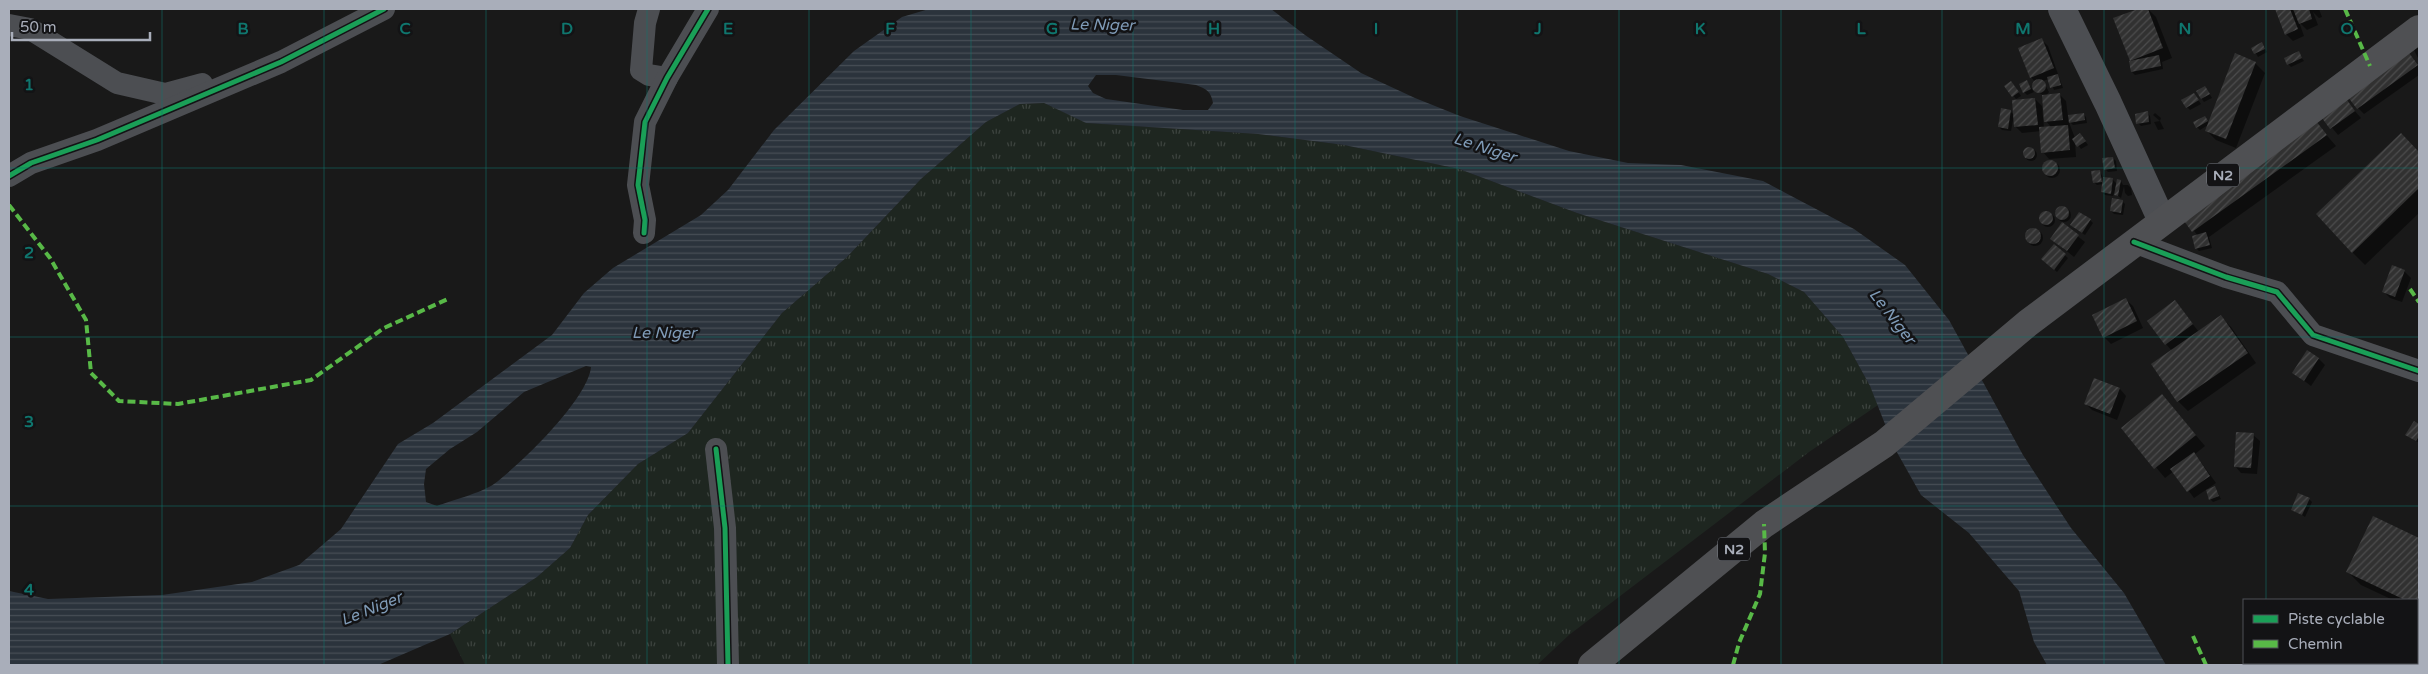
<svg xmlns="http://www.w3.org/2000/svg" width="2428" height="674" font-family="'Varela Round',sans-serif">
<defs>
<pattern id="grass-tufts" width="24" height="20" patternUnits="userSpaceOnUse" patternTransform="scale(1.25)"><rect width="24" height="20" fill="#1e2620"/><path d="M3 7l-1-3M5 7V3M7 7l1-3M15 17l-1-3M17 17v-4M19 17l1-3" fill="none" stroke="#3c433e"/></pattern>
<pattern id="water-rules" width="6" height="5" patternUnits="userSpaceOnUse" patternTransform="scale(1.25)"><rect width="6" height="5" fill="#2b333c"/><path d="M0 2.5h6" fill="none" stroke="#474e56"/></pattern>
<pattern id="building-hatch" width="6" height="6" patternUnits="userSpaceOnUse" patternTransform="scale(1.25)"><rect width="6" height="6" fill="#313131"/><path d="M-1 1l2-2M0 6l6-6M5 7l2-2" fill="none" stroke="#4c4c4d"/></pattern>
</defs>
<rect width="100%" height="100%" fill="#191919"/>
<polygon fill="url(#grass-tufts)" points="1044,103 1087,123 1258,134 1344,145 1459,169 1577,213 1768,274 1804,292 1843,337 1870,386 1878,405 1809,452 1569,635 1537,665 465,665 450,634 537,577 570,548 588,515 638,464 688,433 782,313 847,257 921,179 986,122 1020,104"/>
<path fill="url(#water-rules)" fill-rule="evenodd" d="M929 9H1271L1305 35 1361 73 1415 98 1460 116 1569 151 1628 163 1681 165 1763 181 1854 229 1905 265 1949 320 2023 455 2071 528 2124 593 2166 665H2047L2034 642 2019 591 1969 533 1921 495 1894 447 1870 386 1843 337 1804 292 1768 274 1577 213 1459 169 1344 145 1258 134 1086 123 1044 103 1020 104 986 122 921 179 847 257 782 313 688 433 638 464 588 515 570 548 537 577 450 634 378 665H9V591L48 599 162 595 252 582 299 565 341 529 398 444 433 423 552 335 584 293 613 268 701 215 728 190 774 130 854 51 902 17ZM1096 75H1116L1196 85C1206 89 1211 91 1213 103L1208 110H1183L1106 99 1093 93 1088 86ZM586 366 591 367C588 399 521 464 494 484 481 493 453 500 437 506L426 502 424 484 426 469 450 449 477 432 524 392Z"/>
<g fill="#0007">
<polygon points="2141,9 2148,9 2156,17 2172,58 2162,62 2163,69 2135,75 2132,72 2131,60 2115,19"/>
<polygon points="2276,9 2292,9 2296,12 2295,9 2319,9 2322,17 2319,18 2313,12 2318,25 2307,30 2299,22 2304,36 2293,41 2286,34"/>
<polygon points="2041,39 2048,46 2063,88 2054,90 2049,79 2043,81 2049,92 2046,96 2059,94 2066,101 2068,117 2083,114 2086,117 2087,123 2073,125 2068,120 2075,138 2083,138 2088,145 2081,149 2075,141 2076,157 2049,159 2043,152 2041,131 2022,133 2015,126 2035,99 2042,106 2044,128 2051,127 2046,121 2043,95 2036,91 2034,84 2035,82 2031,77"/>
<polygon points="2419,42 2419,60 2412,46"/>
<polygon points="2262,44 2267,52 2258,57 2253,48"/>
<polygon points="2298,53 2304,61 2291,67 2288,64"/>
<polygon points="2409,54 2419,66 2419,75 2364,114 2358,108"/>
<polygon points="2255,63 2265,73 2236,148 2216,140 2206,130 2208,125 2200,130 2197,127 2207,120 2209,123"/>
<polygon points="2027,82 2034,92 2027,95 2024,92"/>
<polygon points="2014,85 2021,96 2016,99 2006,86"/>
<polygon points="2207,90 2212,98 2204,102 2197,92"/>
<polygon points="2194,94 2201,104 2190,110 2187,107"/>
<polygon points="2347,102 2361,118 2338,135 2324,118"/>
<polygon points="2011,112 2014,115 2011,131 2002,130 1999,127"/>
<polygon points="2147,113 2150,116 2151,124 2141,126 2138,123"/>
<polygon points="2155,113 2161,118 2160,121 2153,115"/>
<polygon points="2160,121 2164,129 2158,130 2154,122"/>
<polygon points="2316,123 2336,146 2209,237 2212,248 2199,251 2196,248 2198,236 2184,218"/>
<polygon points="2401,135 2419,153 2419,213 2365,265 2352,252"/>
<circle cx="2031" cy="155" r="6"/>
<polygon points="2113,158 2116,161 2117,171 2108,172 2105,169"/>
<circle cx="2052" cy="170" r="8"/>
<polygon points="2100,171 2103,178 2113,180 2117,184 2121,181 2123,185 2128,185 2131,188 2132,195 2128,196 2125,193 2124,186 2121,198 2114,193 2113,196 2105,195 2102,192 2103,184 2097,185 2094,182"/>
<polygon points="2122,201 2125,204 2123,215 2114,214 2111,211"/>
<circle cx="2064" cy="215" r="7"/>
<circle cx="2048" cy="220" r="7"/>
<polygon points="2090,220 2093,223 2085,235 2074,228"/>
<polygon points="2062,224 2085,242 2074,257 2052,239"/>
<circle cx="2035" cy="238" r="8"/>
<polygon points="2054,246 2068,258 2057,272 2046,262"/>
<polygon points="2404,271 2411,278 2402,302 2390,298 2383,291"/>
<polygon points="2126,300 2133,306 2143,328 2111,344 2104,337"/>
<polygon points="2175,302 2199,332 2221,317 2231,327 2256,363 2188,411 2178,401 2152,365 2172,351 2166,344"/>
<polygon points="2319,359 2325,365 2311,386 2294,373"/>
<polygon points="2095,380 2120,389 2126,396 2117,420 2092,410 2086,404"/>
<polygon points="2162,396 2205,446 2195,454 2216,483 2194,498 2174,471 2165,478 2123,428"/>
<polygon points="2414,422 2419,425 2419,443 2407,435"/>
<polygon points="2253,435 2260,441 2257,474 2241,473 2235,466"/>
<polygon points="2215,488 2221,499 2213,502 2210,499"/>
<polygon points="2309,499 2312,502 2305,517 2293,509"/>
<polygon points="2373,518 2419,540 2419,613 2417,612 2417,600 2393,600 2361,585 2348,572"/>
</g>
<g fill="url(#building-hatch)">
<polygon points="2138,9 2148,9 2163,48 2130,61 2113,18"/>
<polygon points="2275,9 2290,9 2298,29 2285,35"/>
<polygon points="2293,9 2309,9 2312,19 2299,24"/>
<polygon points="2042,38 2054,68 2030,78 2018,48"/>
<polygon points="2262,42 2265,49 2254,54 2251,48"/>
<polygon points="2299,51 2302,58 2287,65 2284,58"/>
<polygon points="2235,53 2256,62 2226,139 2205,131"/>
<polygon points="2409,53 2418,65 2357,109 2348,97"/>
<polygon points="2159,55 2161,66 2131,72 2129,61"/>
<polygon points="2058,74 2061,85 2050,88 2047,77"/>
<circle cx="2039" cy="86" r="7"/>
<polygon points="2027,80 2031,89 2023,93 2019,84"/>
<polygon points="2011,81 2019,92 2012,97 2004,86"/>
<polygon points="2205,86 2210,94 2201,99 2196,91"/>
<polygon points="2060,93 2063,120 2044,122 2042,95"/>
<polygon points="2194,93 2199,100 2186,108 2181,100"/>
<polygon points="2035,98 2038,125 2014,127 2012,100"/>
<polygon points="2347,100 2355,111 2330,129 2322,118"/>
<polygon points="2001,108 2011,110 2008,129 1998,127"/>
<polygon points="2148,111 2149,122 2136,124 2135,114"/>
<polygon points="2084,113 2085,120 2069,123 2068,115"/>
<polygon points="2205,116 2208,121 2196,128 2193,122"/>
<polygon points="2316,121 2327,135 2192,232 2182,218"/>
<polygon points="2068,125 2070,150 2041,153 2039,127"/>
<polygon points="2080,133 2086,141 2077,147 2072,139"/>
<polygon points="2401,133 2419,152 2419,188 2352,253 2316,214"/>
<circle cx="2029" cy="153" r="6"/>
<polygon points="2113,157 2115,168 2104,170 2102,158"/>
<circle cx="2050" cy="168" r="8"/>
<polygon points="2100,170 2102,182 2093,183 2091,171"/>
<polygon points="2103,177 2113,178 2111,194 2101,192"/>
<polygon points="2117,179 2121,180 2118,196 2114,195"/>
<polygon points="2112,198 2123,200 2121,213 2110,211"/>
<circle cx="2062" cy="213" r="7"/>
<circle cx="2046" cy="218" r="7"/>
<polygon points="2079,212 2091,219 2082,233 2070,225"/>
<polygon points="2062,222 2079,235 2067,251 2050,239"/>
<circle cx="2033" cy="236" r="8"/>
<polygon points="2206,232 2210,245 2195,249 2192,236"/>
<polygon points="2054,244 2066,254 2054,270 2041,259"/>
<polygon points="2392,265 2405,270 2395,297 2382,292"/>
<polygon points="2126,298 2137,321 2103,338 2092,315"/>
<polygon points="2175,300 2193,324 2165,345 2147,321"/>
<polygon points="2221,315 2248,353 2177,402 2151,364"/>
<polygon points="2307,350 2319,358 2304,381 2292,373"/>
<polygon points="2094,378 2120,388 2110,414 2084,404"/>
<polygon points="2162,394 2196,435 2154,469 2121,428"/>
<polygon points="2414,421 2419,424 2419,436 2416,441 2405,435"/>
<polygon points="2236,432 2254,433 2251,468 2234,467"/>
<polygon points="2194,452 2210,476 2187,492 2170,469"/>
<polygon points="2215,486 2219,496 2209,500 2206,490"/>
<polygon points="2298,493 2310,498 2302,515 2291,510"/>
<polygon points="2373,516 2419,538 2419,607 2417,606 2417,600 2405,600 2346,572"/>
</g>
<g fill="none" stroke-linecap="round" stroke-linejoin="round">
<g stroke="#4c4e52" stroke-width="22">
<polyline points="649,9 645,23 641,70 649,75 667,78"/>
<polyline points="9,25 30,29 117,83 165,94 202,84"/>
<polyline points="9,176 31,163 97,140 281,62 384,9"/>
<polyline points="644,233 645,220 638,185 645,122 667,78 708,9"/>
<polyline points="2134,242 2226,277 2277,292 2313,335 2419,371"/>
<polyline points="716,449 725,528 728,665"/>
</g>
<polyline stroke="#4c4e52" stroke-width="28" points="2062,9 2108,103 2162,221"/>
<polyline stroke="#4f5053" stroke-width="28" points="1592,665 1764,524 1884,444 2028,323 2419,29"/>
<g stroke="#58b947" stroke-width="4" stroke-dasharray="8 4" stroke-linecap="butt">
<polyline points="2345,9 2370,66"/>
<polyline points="9,205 50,258 86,320 91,373 119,401 178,404 311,380 384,328 450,298"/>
<polyline points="2410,289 2419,302"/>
<polyline points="2193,636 2206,665"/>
<polyline points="1733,665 1739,643 1760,594 1765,553 1764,524"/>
</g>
<g stroke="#131315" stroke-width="8">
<g id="cycleway">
<polyline points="9,176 31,163 97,140 281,62 384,9"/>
<polyline points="644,233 645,220 638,185 645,122 667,78 708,9"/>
<polyline points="2134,242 2226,277 2277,292 2313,335 2419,371"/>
<polyline points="716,449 725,528 728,665"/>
</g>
</g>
<use href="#cycleway" stroke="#1a9f57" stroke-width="5"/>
</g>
<path fill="none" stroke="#0f766e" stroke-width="1" stroke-opacity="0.55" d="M162 9V665M324 9V665M486 9V665M647 9V665M809 9V665M971 9V665M1133 9V665M1295 9V665M1457 9V665M1619 9V665M1781 9V665M1942 9V665M2104 9V665M2266 9V600M9 168H2419M9 337H2419M9 506H2419M2266 663V665"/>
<g text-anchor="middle" stroke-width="5" stroke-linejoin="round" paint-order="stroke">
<g fill="#131315" stroke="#7c8088" stroke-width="1">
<rect x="2207" y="163.5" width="32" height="23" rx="4"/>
<rect x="1718" y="537.5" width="32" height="23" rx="4"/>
</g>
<g font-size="14" font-weight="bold" fill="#a9aeba">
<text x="2223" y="180">N2</text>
<text x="1734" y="554">N2</text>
</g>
<g font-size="16" font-style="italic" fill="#7f9bb7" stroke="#131315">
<text transform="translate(1102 24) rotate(1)" y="6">Le Niger</text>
<text transform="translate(1485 147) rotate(18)" y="6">Le Niger</text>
<text transform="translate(1893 316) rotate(52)" y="6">Le Niger</text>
<text x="664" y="338">Le Niger</text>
<text transform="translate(371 608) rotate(-22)" y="6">Le Niger</text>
</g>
</g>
<g font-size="16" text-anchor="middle" font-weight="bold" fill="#0f766e" stroke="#131315" stroke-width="5" stroke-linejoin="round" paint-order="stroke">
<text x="243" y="34">B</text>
<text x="405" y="34">C</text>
<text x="567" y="34">D</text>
<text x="728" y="34">E</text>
<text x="890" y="34">F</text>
<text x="1052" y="34">G</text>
<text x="1214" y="34">H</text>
<text x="1376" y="34">I</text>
<text x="1538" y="34">J</text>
<text x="1700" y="34">K</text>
<text x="1861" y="34">L</text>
<text x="2023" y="34">M</text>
<text x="2185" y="34">N</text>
<text x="2347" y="34">O</text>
<text x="29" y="90">1</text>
<text x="29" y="258">2</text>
<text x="29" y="427">3</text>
<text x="29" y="595">4</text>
</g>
<rect width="2428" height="674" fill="none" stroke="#a9aeba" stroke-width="20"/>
<rect x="2243" y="599" width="175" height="65" fill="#131315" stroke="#4f5157"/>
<rect x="2253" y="615" width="25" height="8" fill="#1a9f57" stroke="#4f5157"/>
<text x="2288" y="624" font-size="15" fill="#a9aeba">Piste cyclable</text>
<rect x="2253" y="640" width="25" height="8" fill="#58b947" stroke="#4f5157"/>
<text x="2288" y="649" font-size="15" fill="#a9aeba">Chemin</text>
<path d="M12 32v8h138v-8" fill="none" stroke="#a9aeba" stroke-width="2.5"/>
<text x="20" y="32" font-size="15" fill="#a9aeba" stroke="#131315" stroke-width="4" paint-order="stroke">50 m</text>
</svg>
